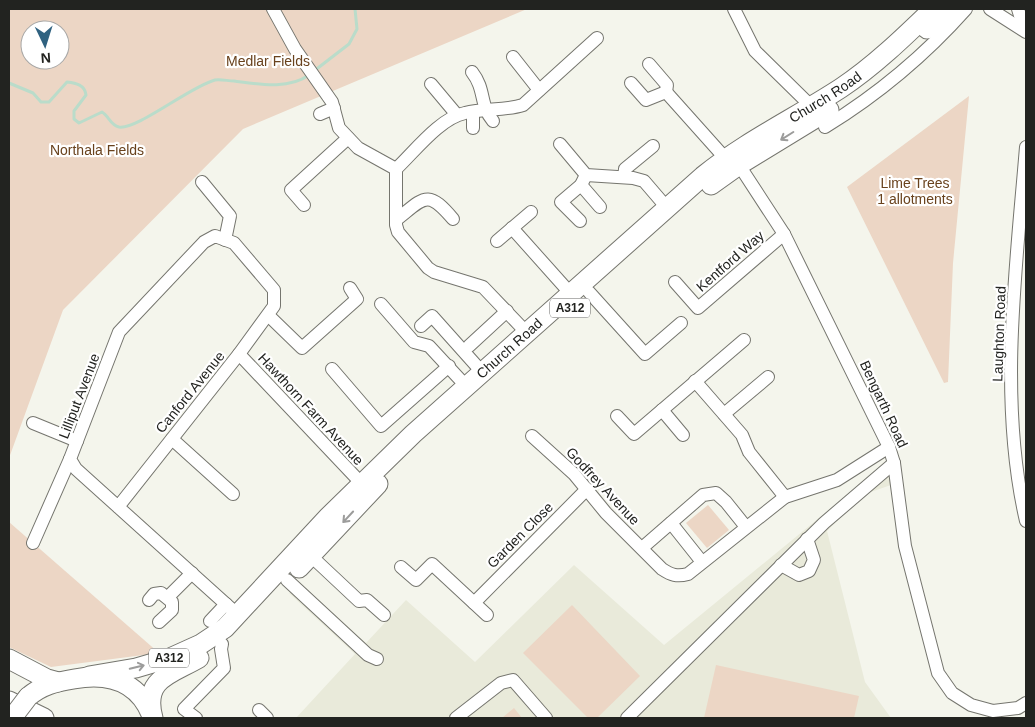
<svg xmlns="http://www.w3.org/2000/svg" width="1035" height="727" font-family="Helvetica,sans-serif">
<rect width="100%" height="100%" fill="#f4f5ec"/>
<polygon fill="#e9eada" points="886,463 891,485 865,494 827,531 865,682 891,718 296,718 355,654 289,593 298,589 299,582 366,643 406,600 475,662 574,565 664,645"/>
<g fill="#ecd6c5" fill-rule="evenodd">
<path d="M9 9H527L243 129 63 310 9 458ZM30 30H60V60H30Z"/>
<polygon points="969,96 953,263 948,382 944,383 847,187"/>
<polygon points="708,505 729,530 707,548 686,523"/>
<polygon points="9,522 159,653 51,667 9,647"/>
<polygon points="572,605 640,676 597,718 588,718 523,653"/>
<polygon points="716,665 859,696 854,718 704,718"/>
<polygon points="514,708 522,718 502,718"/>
</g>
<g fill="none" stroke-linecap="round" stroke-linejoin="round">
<g stroke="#badcca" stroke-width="3">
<polyline points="314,71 349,44 357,29 355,9"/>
<path d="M9 83 33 93 41 102H49L67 82C76 83 85 85 86 95L74 111V119L79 123 102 112C109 116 110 125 119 127 137 130 191 86 215 80 221 79 228 81 234 81 258 84 288 90 309 75"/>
</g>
<g stroke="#75756e" stroke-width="14">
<g id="minor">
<polyline points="273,9 295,49 332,102 339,128 358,148 396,169"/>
<polyline points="734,9 755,51 811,106"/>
<polyline points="990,9 1026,32"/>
<polyline points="1018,9 1022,22 1021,28"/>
<polyline points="513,57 539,90"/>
<polyline points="649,64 667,85 666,92"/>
<path d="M472 72C486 90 479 104 493 121"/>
<polyline points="631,83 646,100 666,92"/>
<polyline points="431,84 457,115"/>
<polyline points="666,92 725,158"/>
<polyline points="320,114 334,108"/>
<path d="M825 127C877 95 926 54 966 9"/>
<polyline points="473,128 473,112"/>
<polyline points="560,144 586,175 633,178 644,181 668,209"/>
<path d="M1026 147C1016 270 998 399 1026 521"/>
<polyline points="739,165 784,234 889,447 894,463 905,546 938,673 952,693 971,705 993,711 1018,708 1026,703"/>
<polyline points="624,177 625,169 653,146"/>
<polyline points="202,182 230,216 225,240"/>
<polyline points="581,185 600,207"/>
<polyline points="304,205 291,190 348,138"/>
<path d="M396 220C424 198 427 188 453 219"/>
<polyline points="580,221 561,202 581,185 586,175"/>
<polyline points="512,228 571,294"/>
<polyline points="497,241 531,212"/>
<polyline points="675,282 698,308 784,234"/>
<polyline points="589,292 645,354 681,323"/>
<polyline points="381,304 414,342 429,346 466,386"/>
<polyline points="269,316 302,348 357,299 350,288"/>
<polyline points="421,326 432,316 482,372"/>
<path d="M527 333 483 287 434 272 428 268 398 232 396 225V169C415 151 440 118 465 113 484 108 504 111 523 105L597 38"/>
<polyline points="469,346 507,311"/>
<polyline points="239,354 362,484"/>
<polyline points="332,369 381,426 449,366"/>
<polyline points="695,381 742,435 749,452 785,497"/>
<polyline points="662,410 683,435"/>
<polyline points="724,414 768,377"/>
<polyline points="617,416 634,434 744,340"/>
<polyline points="33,423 77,441"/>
<path d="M532 436 574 474 606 513 662 569C671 575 677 577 688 574L785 497 837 480 889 447"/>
<polyline points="172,439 233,494"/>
<polyline points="118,507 239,354 274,306 274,290 234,243 215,236 204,242 119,332 70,459 76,469 238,615"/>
<polyline points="671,523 702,562"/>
<polyline points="33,543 70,459"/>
<polyline points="642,548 703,495 716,493 726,502 746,527"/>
<polyline points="311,556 359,601 367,600 384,615"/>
<polyline points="781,565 799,575 809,571 814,560 807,539"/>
<polyline points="401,567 416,580 432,564 487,615"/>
<polyline points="287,580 368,655 377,659"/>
<polyline points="168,597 192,573"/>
<polyline points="149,600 154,594 161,593 172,602 172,610 159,622"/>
<polyline points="474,603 587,489"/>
<polyline points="210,621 226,604"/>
<polyline points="259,710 267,718"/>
<polyline points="196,718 184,709 224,668 221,649 222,644"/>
<polyline points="456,718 501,683 513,680 546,718"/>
<polyline points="627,718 824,523 894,463"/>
</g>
</g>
<g stroke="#75756e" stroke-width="21">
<g id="highway">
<polyline points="927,29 948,9"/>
<polyline points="711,185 739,165 829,110"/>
<polyline points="299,568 378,484"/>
<polyline points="9,659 47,679 58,682"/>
<path id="s1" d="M89 676 136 668 170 658 201 644 225 628 329 516 413 434 703 176C746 141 795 118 841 88 874 66 904 37 933 9"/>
<path d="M28 697C42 685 56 682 74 679 107 673 137 680 151 714"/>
<polyline points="9,701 44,718"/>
<path d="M153 718C142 678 172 674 199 658"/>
</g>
</g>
<use href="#minor" stroke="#fff" stroke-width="12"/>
<use href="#highway" stroke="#fff" stroke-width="19"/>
<g stroke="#75756e" stroke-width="21" stroke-linecap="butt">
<polyline id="highway-bridge" points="12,718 28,697"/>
</g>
<use href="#highway-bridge" stroke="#fff" stroke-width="19"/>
</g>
<defs><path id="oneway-shaft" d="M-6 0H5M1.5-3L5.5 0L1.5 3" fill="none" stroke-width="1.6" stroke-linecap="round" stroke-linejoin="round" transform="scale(1.25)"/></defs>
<g stroke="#9c9c9b">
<use href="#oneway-shaft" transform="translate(787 136) rotate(148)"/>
<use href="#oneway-shaft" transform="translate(348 517) rotate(133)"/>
<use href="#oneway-shaft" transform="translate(137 667) rotate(-14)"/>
</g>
<g text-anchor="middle" stroke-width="4.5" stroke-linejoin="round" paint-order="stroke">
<g fill="#fff" stroke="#646563" stroke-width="1">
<rect x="550" y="298.5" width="40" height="19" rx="4"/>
<rect x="149" y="648.5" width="40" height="19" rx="4"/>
</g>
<g font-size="12" font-weight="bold" fill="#222320">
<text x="570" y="312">A312</text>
<text x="169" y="662">A312</text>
</g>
<g font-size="14" fill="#69421d" stroke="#fff">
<text x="268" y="66">Medlar Fields</text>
<text x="97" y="155">Northala Fields</text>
<text x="915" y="188">Lime Trees<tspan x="915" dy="16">1 allotments</tspan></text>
</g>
<g font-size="14" fill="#222320" stroke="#fff">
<text dy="5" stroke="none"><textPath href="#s1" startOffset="950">Church Road</textPath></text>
<text transform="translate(730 261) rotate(-41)" y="5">Kentford Way</text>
<text transform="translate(999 334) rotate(-88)" y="5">Laughton Road</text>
<text dy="5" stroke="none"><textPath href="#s1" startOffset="545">Church Road</textPath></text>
<text transform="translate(190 392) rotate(-51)" y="5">Canford Avenue</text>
<text transform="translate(79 396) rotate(-69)" y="5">Lilliput Avenue</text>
<text transform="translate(884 404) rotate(65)" y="5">Bengarth Road</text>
<text transform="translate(311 409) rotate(47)" y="5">Hawthorn Farm Avenue</text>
<text transform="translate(603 486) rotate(47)" y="5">Godfrey Avenue</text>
<text transform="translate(520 535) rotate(-45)" y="5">Garden Close</text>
</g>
</g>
<rect width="1035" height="727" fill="none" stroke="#222320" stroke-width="20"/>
<g transform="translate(45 45) rotate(176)"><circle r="24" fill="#ffffff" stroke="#a7a7a6"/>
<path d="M0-4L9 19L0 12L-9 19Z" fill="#306280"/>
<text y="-8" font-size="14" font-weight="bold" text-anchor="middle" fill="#222320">N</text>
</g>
</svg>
